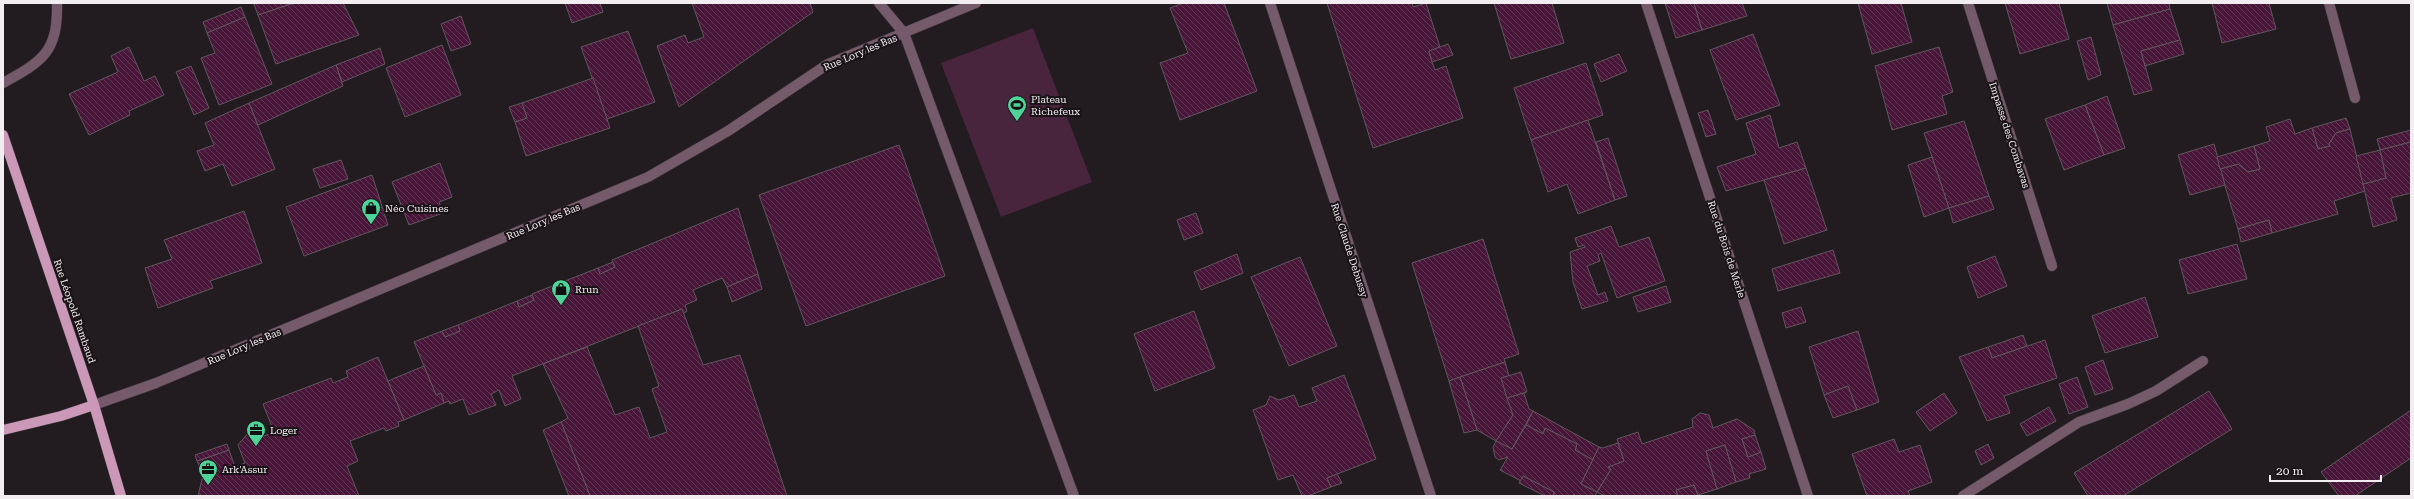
<svg xmlns="http://www.w3.org/2000/svg" width="2414" height="499" font-family="'Roboto Serif',serif">
<defs>
<pattern id="building-back-hatch" width="6" height="6" patternUnits="userSpaceOnUse"><rect width="6" height="6" fill="#481639"/><path d="M-1 5l2 2M0 0l6 6M5-1l2 2" fill="none" stroke="#633856"/></pattern>
</defs>
<rect width="100%" height="100%" fill="#221b1f"/>
<polygon fill="#48253c" points="1033,28 1092,182 1001,217 941,63"/>
<g fill="url(#building-back-hatch)" stroke="#60575d">
<polygon points="258,3 294,3 258,15 254,4"/>
<polygon points="294,3 343,3 359,35 276,64 258,15"/>
<polygon points="565,3 600,3 603,12 572,23"/>
<polygon points="692,3 810,3 813,12 679,107 657,46 685,35 688,43 704,37"/>
<polygon points="1183,3 1224,3 1257,91 1180,120 1160,63 1188,53 1170,8"/>
<polygon points="1327,3 1412,3 1413,7 1426,3 1440,47 1429,51 1432,62 1435,70 1446,66 1463,118 1373,148"/>
<polygon points="1494,3 1552,3 1564,43 1511,59"/>
<polygon points="1665,3 1694,3 1702,30 1676,38"/>
<polygon points="1694,3 1742,3 1747,16 1702,30"/>
<polygon points="1858,3 1901,3 1912,42 1872,54"/>
<polygon points="2005,3 2059,3 2069,39 2020,54"/>
<polygon points="2107,3 2169,3 2170,9 2113,25"/>
<polygon points="2212,3 2269,3 2276,29 2222,43"/>
<polygon points="241,7 245,17 207,33 203,22"/>
<polygon points="2170,9 2180,40 2141,51 2152,90 2134,95 2113,25"/>
<polygon points="461,16 471,44 451,51 441,24"/>
<polygon points="245,17 272,84 219,105 201,58 215,53 207,33"/>
<polygon points="628,31 655,102 607,119 581,47"/>
<polygon points="1753,34 1780,105 1736,120 1710,50"/>
<polygon points="2091,37 2101,75 2088,80 2077,41"/>
<polygon points="2180,40 2184,54 2145,66 2141,51"/>
<polygon points="1448,44 1453,55 1432,62 1429,51"/>
<polygon points="442,45 461,95 405,117 386,68"/>
<polygon points="129,47 144,81 155,76 164,95 129,111 130,115 89,135 69,94 118,72 111,56"/>
<polygon points="1939,47 1953,92 1942,96 1947,114 1892,130 1875,66"/>
<polygon points="380,48 385,64 342,82 336,65"/>
<polygon points="1619,54 1627,71 1601,82 1594,64"/>
<polygon points="1586,63 1603,115 1531,140 1514,88"/>
<polygon points="336,65 343,86 258,125 249,103"/>
<polygon points="191,66 209,108 194,115 176,72"/>
<polygon points="593,78 610,128 526,156 515,122 527,118 522,103"/>
<polygon points="2107,96 2125,148 2104,155 2085,105"/>
<polygon points="249,103 275,169 232,186 223,164 205,171 197,151 214,145 205,123"/>
<polygon points="522,103 527,118 515,122 509,107"/>
<polygon points="2085,105 2104,155 2064,170 2045,119"/>
<polygon points="1708,110 1716,134 1706,137 1698,113"/>
<polygon points="1770,115 1779,148 1797,142 1806,168 1726,191 1717,167 1756,154 1746,123"/>
<polygon points="2346,118 2350,129 2336,133 2329,144 2330,146 2318,149 2312,128"/>
<polygon points="2290,119 2295,134 2312,128 2318,149 2330,146 2329,144 2336,133 2350,129 2365,191 2334,201 2338,214 2272,233 2269,220 2238,229 2220,169 2238,164 2248,172 2260,169 2254,146 2270,141 2266,127"/>
<polygon points="1588,120 1615,200 1578,214 1567,184 1548,192 1531,140"/>
<polygon points="1964,121 1989,196 1949,208 1924,133"/>
<polygon points="2411,130 2411,142 2380,150 2377,139"/>
<polygon points="1608,138 1627,196 1615,200 1596,142"/>
<polygon points="2411,142 2411,193 2391,198 2397,220 2373,227 2363,184 2386,178 2380,150"/>
<polygon points="2214,144 2225,185 2190,195 2178,155"/>
<polygon points="899,145 945,276 806,326 759,195"/>
<polygon points="2254,146 2260,169 2248,172 2238,164 2220,169 2217,157"/>
<polygon points="2380,150 2386,178 2363,184 2356,156"/>
<polygon points="1932,157 1949,208 1924,217 1908,165"/>
<polygon points="341,160 348,179 320,188 313,169"/>
<polygon points="440,163 452,197 439,202 443,213 409,225 392,182"/>
<polygon points="1806,168 1827,230 1784,244 1764,180"/>
<polygon points="372,175 388,225 304,256 286,207"/>
<polygon points="1989,196 1994,209 1953,223 1949,208"/>
<polygon points="738,208 758,274 727,287 722,278 693,290 697,300 685,305 687,311 684,313 682,309 512,376 521,399 505,406 499,390 491,394 496,405 469,415 463,399 450,404 449,401 444,403 441,393 436,395 414,342 442,331 445,337 460,331 458,325 517,301 519,307 534,300 532,294 598,268 600,274 615,267 612,260"/>
<polygon points="244,211 262,263 210,281 213,288 158,308 145,268 172,259 164,240"/>
<polygon points="1196,213 1203,233 1184,240 1177,220"/>
<polygon points="2269,220 2272,233 2241,242 2238,229"/>
<polygon points="1611,226 1619,247 1649,237 1665,281 1617,298 1601,253 1598,255 1600,261 1587,266 1598,295 1605,292 1608,301 1582,309 1573,282 1570,252 1585,247 1584,245 1578,247 1575,238"/>
<polygon points="1483,239 1519,354 1504,359 1505,362 1449,381 1412,263"/>
<polygon points="2237,244 2247,279 2188,294 2179,260"/>
<polygon points="1833,250 1840,273 1778,291 1772,269"/>
<polygon points="1237,254 1243,273 1201,290 1194,272"/>
<polygon points="1995,256 2007,286 1978,298 1967,267"/>
<polygon points="1300,257 1337,346 1289,366 1251,277"/>
<polygon points="613,262 615,267 600,274 598,268"/>
<polygon points="758,274 762,289 732,302 727,287"/>
<polygon points="1666,286 1671,302 1638,312 1633,297"/>
<polygon points="532,295 534,300 519,307 517,301"/>
<polygon points="2145,297 2158,337 2105,353 2092,316"/>
<polygon points="1801,307 1806,322 1786,328 1782,313"/>
<polygon points="682,309 703,365 740,355 787,496 590,496 561,422 568,418 543,364 587,347 615,415 639,407 650,438 667,432 652,389 659,386 638,326"/>
<polygon points="1194,311 1215,368 1155,391 1134,334"/>
<polygon points="458,325 460,331 445,337 442,331"/>
<polygon points="1858,331 1879,402 1857,410 1848,386 1824,395 1809,347"/>
<polygon points="2023,335 2027,346 1992,358 1988,347"/>
<polygon points="2045,340 2057,378 2004,396 2010,413 1987,421 1959,357 1988,347 1992,358"/>
<polygon points="378,357 404,420 398,422 399,426 386,431 384,428 350,441 358,461 347,466 359,496 198,496 203,475 197,461 229,450 235,467 245,463 238,445 254,426 259,438 274,432 263,404 331,378 333,383 348,377 346,371"/>
<polygon points="2103,360 2113,389 2095,395 2085,367"/>
<polygon points="1505,362 1509,376 1501,378 1513,415 1496,441 1477,430 1460,377"/>
<polygon points="424,366 436,395 441,393 444,403 404,420 388,381"/>
<polygon points="1521,372 1527,392 1507,398 1501,378"/>
<polygon points="1344,375 1376,459 1327,478 1331,487 1308,496 1302,496 1293,475 1278,480 1253,410 1266,405 1270,396 1279,400 1294,395 1299,407 1317,401 1312,388"/>
<polygon points="1460,377 1477,430 1464,433 1449,381"/>
<polygon points="2077,377 2088,407 2069,414 2059,384"/>
<polygon points="1848,386 1857,410 1833,418 1824,395"/>
<polygon points="2209,391 2232,429 2123,496 2088,496 2074,473"/>
<polygon points="1524,393 1529,409 1533,411 1512,449 1496,441 1513,415 1507,398"/>
<polygon points="1944,393 1957,413 1930,431 1916,412"/>
<polygon points="2049,407 2056,421 2027,436 2020,424"/>
<polygon points="2411,410 2411,458 2355,496 2339,496 2321,472"/>
<polygon points="1533,411 1599,447 1593,460 1575,450 1577,444 1545,428 1543,434 1526,425"/>
<polygon points="1700,413 1709,415 1713,428 1737,419 1754,430 1755,435 1742,439 1748,457 1761,452 1766,469 1749,474 1750,478 1736,482 1725,445 1706,451 1717,489 1698,495 1694,485 1676,490 1678,495 1673,496 1605,496 1597,492 1611,469 1608,467 1624,461 1617,439 1638,432 1642,444 1693,427 1692,419"/>
<polygon points="561,422 590,496 569,496 543,430"/>
<polygon points="1526,425 1543,434 1545,428 1577,444 1575,450 1593,460 1581,484 1597,492 1595,496 1574,496 1574,494 1573,496 1554,496 1554,492 1523,476 1521,481 1500,470 1508,457 1499,460 1495,457 1493,447 1496,441 1512,449"/>
<polygon points="1755,435 1761,452 1748,457 1742,439"/>
<polygon points="1894,439 1899,452 1920,445 1932,482 1908,491 1910,496 1867,496 1852,454"/>
<polygon points="1618,443 1624,461 1608,467 1611,469 1597,492 1581,484 1599,447 1603,448"/>
<polygon points="227,444 229,450 197,461 195,455"/>
<polygon points="1988,444 1994,458 1981,465 1975,451"/>
<polygon points="1725,445 1736,482 1717,489 1706,451"/>
<polygon points="1337,474 1342,483 1331,487 1327,478"/>
<polygon points="1523,476 1554,492 1553,496 1545,496 1519,483"/>
<polygon points="1694,485 1698,496 1678,496 1676,490"/>
</g>
<g fill="none" stroke-linecap="round" stroke-linejoin="round">
<g stroke="#3f383c" stroke-width="11">
<g id="lane">
<polyline points="904,33 1074,496"/>
<path d="M3 83C43 61 58 52 57 3"/>
<polyline points="1963,496 2079,422 2128,404 2156,391 2203,361"/>
</g>
</g>
<g stroke="#3f383c" stroke-width="11">
<g id="street">
<polyline points="879,3 904,33"/>
<polyline points="1270,3 1431,496"/>
<polyline points="1646,3 1808,496"/>
<polyline points="1968,3 2052,266"/>
<polyline points="2329,3 2355,98"/>
<polyline points="94,405 156,383 648,177 728,131 828,64 976,3"/>
</g>
</g>
<g stroke="#3f383c" stroke-width="11">
<g id="primary">
<polyline points="3,135 94,405 121,496"/>
<polyline points="3,430 61,416 94,405"/>
</g>
</g>
<use href="#lane" stroke="#745a6a" stroke-width="10"/>
<use href="#street" stroke="#745a6a" stroke-width="10"/>
<use href="#primary" stroke="#cc98b8" stroke-width="10"/>
</g>
<defs>
<g id="stadium-pin" transform="scale(1)"><path d="M0 17L-7.5 6A9.5 9.5 0 1 1 7.5 6Z" fill="#4fd399" stroke="#191216"/><path d="M0-5a6.5 5 0 1 0 0 10a6.5 5 0 1 0 0-10ZM-3.5-1.8h7v3.6h-7Z" fill="#111"/></g>
<g id="shop-pin" transform="scale(1)"><path d="M0 17L-7.5 6A9.5 9.5 0 1 1 7.5 6Z" fill="#4fd399" stroke="#191216"/><path d="M-5-2.5h2.3a2.7 3.5 0 0 1 5.4 0H5L5.5 6h-11ZM-1.5-2.5h3a1.5 2.3 0 0 0-3 0Z" fill="#111"/></g>
<g id="office-pin" transform="scale(1)"><path d="M0 17L-7.5 6A9.5 9.5 0 1 1 7.5 6Z" fill="#4fd399" stroke="#191216"/><path d="M-6-3h4V-5.5h4V-3h4V5H-6ZM-1-4.5V-3h2v-1.5ZM-6 0V1H6V0Z" fill="#111"/></g>
</defs>
<g fill-rule="evenodd">
<use href="#stadium-pin" x="1017" y="105"/>
<use href="#shop-pin" x="371" y="208"/>
<use href="#shop-pin" x="561" y="289"/>
<use href="#office-pin" x="256" y="430"/>
<use href="#office-pin" x="208" y="469"/>
</g>
<g text-anchor="middle" stroke-width="4" stroke-linejoin="round" paint-order="stroke">
<g font-size="10" fill="#f2edf0" stroke="#191216">
<text transform="translate(860 52) rotate(-23)" y="4">Rue Lory les Bas</text>
<text transform="translate(2010 135) rotate(72)" y="4">Impasse des Combavas</text>
<text transform="translate(543 221) rotate(-23)" y="4">Rue Lory les Bas</text>
<text transform="translate(1727 249) rotate(72)" y="4">Rue du Bois de Merle</text>
<text transform="translate(1350 250) rotate(72)" y="4">Rue Claude Debussy</text>
<text transform="translate(75 311) rotate(71)" y="4">Rue Léopold Rambaud</text>
<text transform="translate(244 346) rotate(-23)" y="4">Rue Lory les Bas</text>
</g>
<g font-size="10" fill="#f2edf0" stroke="#191216" text-anchor="start">
<text x="1031" y="103">Plateau<tspan x="1031" dy="12">Richefeux</tspan></text>
<text x="385" y="212">Néo Cuisines</text>
<text x="575" y="293">Rrun</text>
<text x="270" y="434">Loger</text>
<text x="222" y="473">Ark'Assur</text>
</g>
</g>
<rect width="2414" height="499" fill="none" stroke="#f2edf0" stroke-width="8"/>
<path d="M2270 475v6h111v-6" fill="none" stroke="#f2edf0" stroke-width="2"/>
<text x="2276" y="475" font-size="12" fill="#f2edf0" stroke="#191216" stroke-width="3" paint-order="stroke">20 m</text>
</svg>
